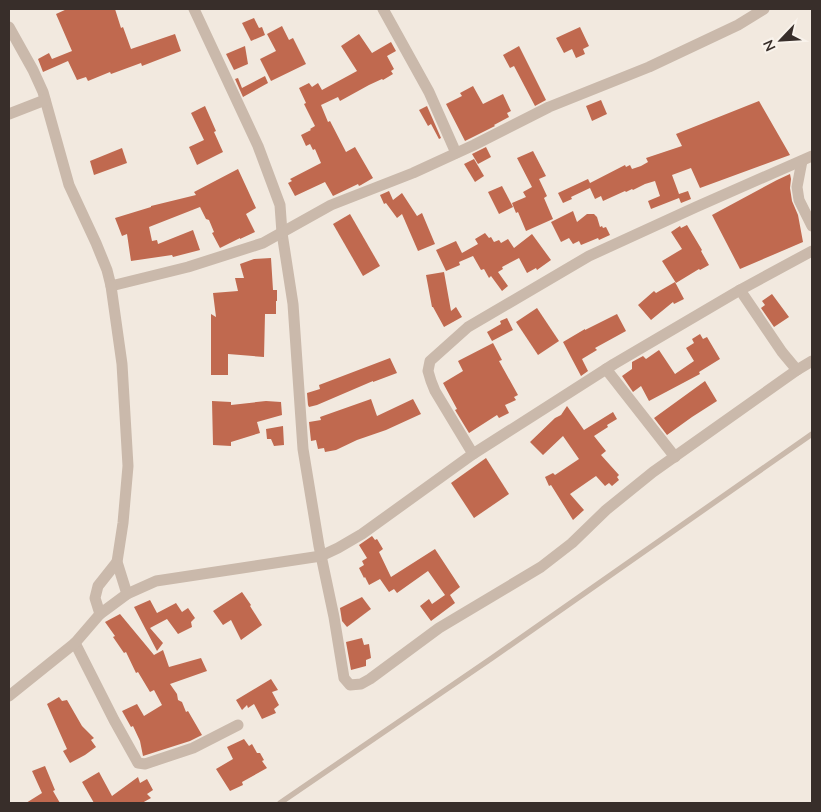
<svg xmlns="http://www.w3.org/2000/svg" width="821" height="812" font-family="Mulish,sans-serif">
<rect width="100%" height="100%" fill="#f2e9df"/>
<g fill="#c0694f">
<polygon points="67,9 115,9 121,28 123,27 131,49 175,34 181,51 142,66 141,63 111,74 110,72 88,81 86,77 77,80 68,61 43,72 38,59 49,53 52,59 72,51 56,14"/>
<polygon points="254,18 259,28 262,27 265,35 251,41 242,23"/>
<polygon points="282,26 289,40 293,38 306,64 271,81 260,59 276,51 267,34"/>
<polygon points="580,27 589,46 583,49 585,54 576,58 572,49 564,53 556,38"/>
<polygon points="359,34 372,53 391,42 396,51 387,56 394,69 391,71 393,74 383,80 382,79 369,85 340,101 338,97 321,105 328,122 330,121 346,152 355,147 373,178 361,185 359,186 358,184 333,196 325,182 295,196 288,183 292,181 290,179 321,163 315,149 313,150 310,144 306,146 301,135 311,130 310,129 315,126 304,104 306,103 299,88 309,83 312,87 318,83 322,90 357,71 341,46"/>
<polygon points="245,46 248,64 234,70 226,54"/>
<polygon points="519,46 546,100 535,106 514,66 510,68 503,55"/>
<polygon points="265,76 268,83 243,97 235,79 238,78 242,88"/>
<polygon points="473,86 483,104 503,94 511,111 507,113 509,117 494,125 495,126 465,141 446,104 462,96 460,93"/>
<polygon points="601,100 607,114 592,121 586,106"/>
<polygon points="759,101 790,155 700,188 691,168 672,175 679,194 688,191 691,199 681,203 679,198 651,209 648,201 660,196 655,181 645,184 633,190 632,189 626,192 625,191 603,201 601,196 595,199 590,188 571,197 572,199 563,203 558,193 588,179 590,183 625,165 626,167 630,165 632,169 641,166 648,162 646,158 682,146 676,134"/>
<polygon points="205,106 216,131 214,132 223,152 197,165 189,147 204,140 191,113"/>
<polygon points="427,106 441,138 439,139 431,124 428,126 419,110"/>
<polygon points="486,147 491,157 478,164 472,154"/>
<polygon points="122,148 127,163 94,175 90,161"/>
<polygon points="533,151 546,176 539,179 547,196 544,198 553,219 526,231 518,212 516,213 512,203 526,197 523,192 532,187 517,158"/>
<polygon points="474,159 484,176 475,182 464,164"/>
<polygon points="238,169 256,208 246,214 255,232 240,239 240,238 220,248 212,233 214,232 209,220 206,219 200,207 149,227 152,241 157,240 158,244 193,230 200,250 173,257 172,255 131,261 127,234 122,236 115,218 151,207 151,206 196,195 194,192"/>
<polygon points="790,174 791,179 790,188 792,201 798,215 803,242 740,269 712,215 777,180"/>
<polygon points="502,186 513,207 499,214 488,192"/>
<polygon points="389,191 393,200 402,193 417,216 422,213 435,244 418,251 402,214 397,218 386,203 384,204 380,195"/>
<polygon points="573,211 577,222 587,214 594,214 597,217 600,227 602,226 603,228 606,227 610,235 599,240 598,238 581,245 579,241 573,244 569,238 561,242 551,222"/>
<polygon points="350,214 380,266 363,276 333,224"/>
<polygon points="687,225 702,250 701,251 709,265 700,270 699,269 676,283 662,261 682,249 671,232 680,226 681,228"/>
<polygon points="485,233 489,238 491,237 494,242 499,240 501,243 508,239 514,248 532,234 551,260 537,270 536,268 527,273 519,258 502,267 503,269 498,272 508,286 502,291 491,276 489,278 484,269 481,270 473,256 459,262 460,265 446,271 436,250 456,241 462,253 478,244 475,239"/>
<polygon points="271,258 273,290 277,290 277,301 276,301 276,314 265,314 264,357 228,354 228,375 211,375 211,314 216,317 213,293 238,291 235,278 244,278 240,264 254,259"/>
<polygon points="444,272 451,311 456,307 462,317 444,327 433,307 432,307 426,275"/>
<polygon points="675,282 684,299 674,304 673,302 651,320 638,305 654,291 656,293"/>
<polygon points="772,294 789,317 774,327 761,308 765,305 762,301"/>
<polygon points="537,308 559,341 538,355 516,322"/>
<polygon points="617,314 626,331 595,348 597,350 582,359 588,371 581,376 563,342 585,329 585,330"/>
<polygon points="507,318 513,330 492,341 487,332 501,324 500,321"/>
<polygon points="700,334 703,339 707,337 720,359 699,372 700,374 649,401 641,386 633,392 622,376 632,369 632,362 643,356 646,359 659,350 675,374 694,361 686,348 694,343 692,339"/>
<polygon points="493,343 502,360 499,361 518,395 514,397 516,400 505,405 509,413 499,418 497,415 469,433 455,410 457,409 443,383 463,371 458,361"/>
<polygon points="390,358 397,373 373,382 373,381 317,405 309,407 308,405 307,393 320,389 319,385"/>
<polygon points="705,381 717,401 692,417 667,435 654,418"/>
<polygon points="371,399 377,416 413,399 421,414 386,430 357,440 336,450 325,452 324,448 318,449 316,440 311,441 309,422 321,420 320,417"/>
<polygon points="212,401 231,402 231,405 266,401 281,402 282,415 257,422 260,433 231,442 231,446 213,445"/>
<polygon points="567,406 584,430 613,412 617,419 607,425 608,427 594,436 606,451 601,455 619,475 617,477 619,480 612,486 609,483 605,486 596,476 570,494 584,510 573,520 551,485 549,486 545,477 553,473 555,475 579,459 563,436 543,455 530,442 555,418 561,415"/>
<polygon points="283,426 284,445 274,446 271,439 267,439 266,429"/>
<polygon points="486,458 509,494 474,518 451,483"/>
<polygon points="372,536 375,540 377,539 383,549 379,552 391,577 435,549 460,587 450,595 455,603 431,621 420,606 429,599 432,604 445,595 428,571 397,593 394,589 389,592 380,579 369,585 365,577 364,578 359,568 364,565 362,561 367,558 359,545"/>
<polygon points="242,592 251,605 250,606 262,625 241,640 231,620 223,625 213,611"/>
<polygon points="362,597 371,609 347,627 342,621 340,608"/>
<polygon points="150,600 157,613 176,603 182,612 188,608 195,618 191,622 192,627 178,634 167,619 150,628 163,643 157,651 134,607"/>
<polygon points="120,614 154,655 163,650 169,667 201,658 207,671 170,684 177,694 178,700 182,702 186,712 188,711 202,735 190,741 143,756 140,741 133,726 131,727 122,711 137,704 144,716 162,705 154,690 150,692 138,672 136,673 126,652 124,653 113,637 115,636 105,622"/>
<polygon points="362,638 364,645 369,644 371,658 366,660 366,666 351,670 346,642"/>
<polygon points="271,679 278,690 272,692 279,705 274,709 276,713 262,719 254,704 248,708 247,705 242,710 236,700"/>
<polygon points="59,697 62,701 67,700 82,726 94,738 91,740 96,747 85,755 70,763 63,751 67,749 47,704"/>
<polygon points="244,739 249,746 252,744 257,753 260,753 264,760 262,761 267,768 242,782 243,785 230,791 216,769 233,759 227,747"/>
<polygon points="45,766 55,790 53,791 60,803 26,803 42,793 32,771"/>
<polygon points="99,772 112,796 138,777 140,783 147,779 153,790 147,794 151,798 142,803 94,803 82,782"/>
</g>
<g fill="none" stroke-linecap="round" stroke-linejoin="round">
<polyline stroke="#cab9ab" stroke-width="5.5" points="280,803 492,658 812,434"/>
<g stroke="#cab9ab" stroke-width="11">
<polyline points="194,9 258,146 280,205 282,233 293,304 303,449 319,546 334,617 344,678 350,685 361,684 370,679 439,628 541,567 572,543 606,510 653,472 797,370 812,361"/>
<polyline points="383,9 429,92 456,153"/>
<polyline points="9,27 33,70 43,92 69,185 96,243 107,270 111,286 188,267 263,243 331,205 413,173 474,145 549,107 649,67 738,25 764,9"/>
<polyline points="9,114 45,100"/>
<polyline points="802,161 797,187 799,200 812,226"/>
<polyline points="111,286 122,364 128,466 123,523 117,562 127,594"/>
<polyline points="740,290 782,352 797,370"/>
<polyline points="606,369 675,457"/>
<polyline points="473,454 435,391 431,381 428,371 430,361 468,327 589,256 696,207 812,156"/>
<polyline points="100,614 95,598 98,586 117,562"/>
<polyline points="75,643 114,720 138,763 145,764 193,748 238,725"/>
<polyline points="9,696 75,643 100,614 127,594 156,581 321,556 338,548 362,534 473,454 614,364 740,290 812,251"/>
</g>
</g>
<rect width="821" height="812" fill="none" stroke="#382e2a" stroke-width="20"/>
<g transform="translate(781 40) rotate(245)" stroke="#f9f3ec" stroke-width="4" paint-order="stroke">
<path d="M0-4L9 19L0 12L-9 19Z" fill="#382e2a"/>
<text y="-8" font-size="14" font-weight="bold" text-anchor="middle" fill="#382e2a">N</text>
</g>
</svg>
